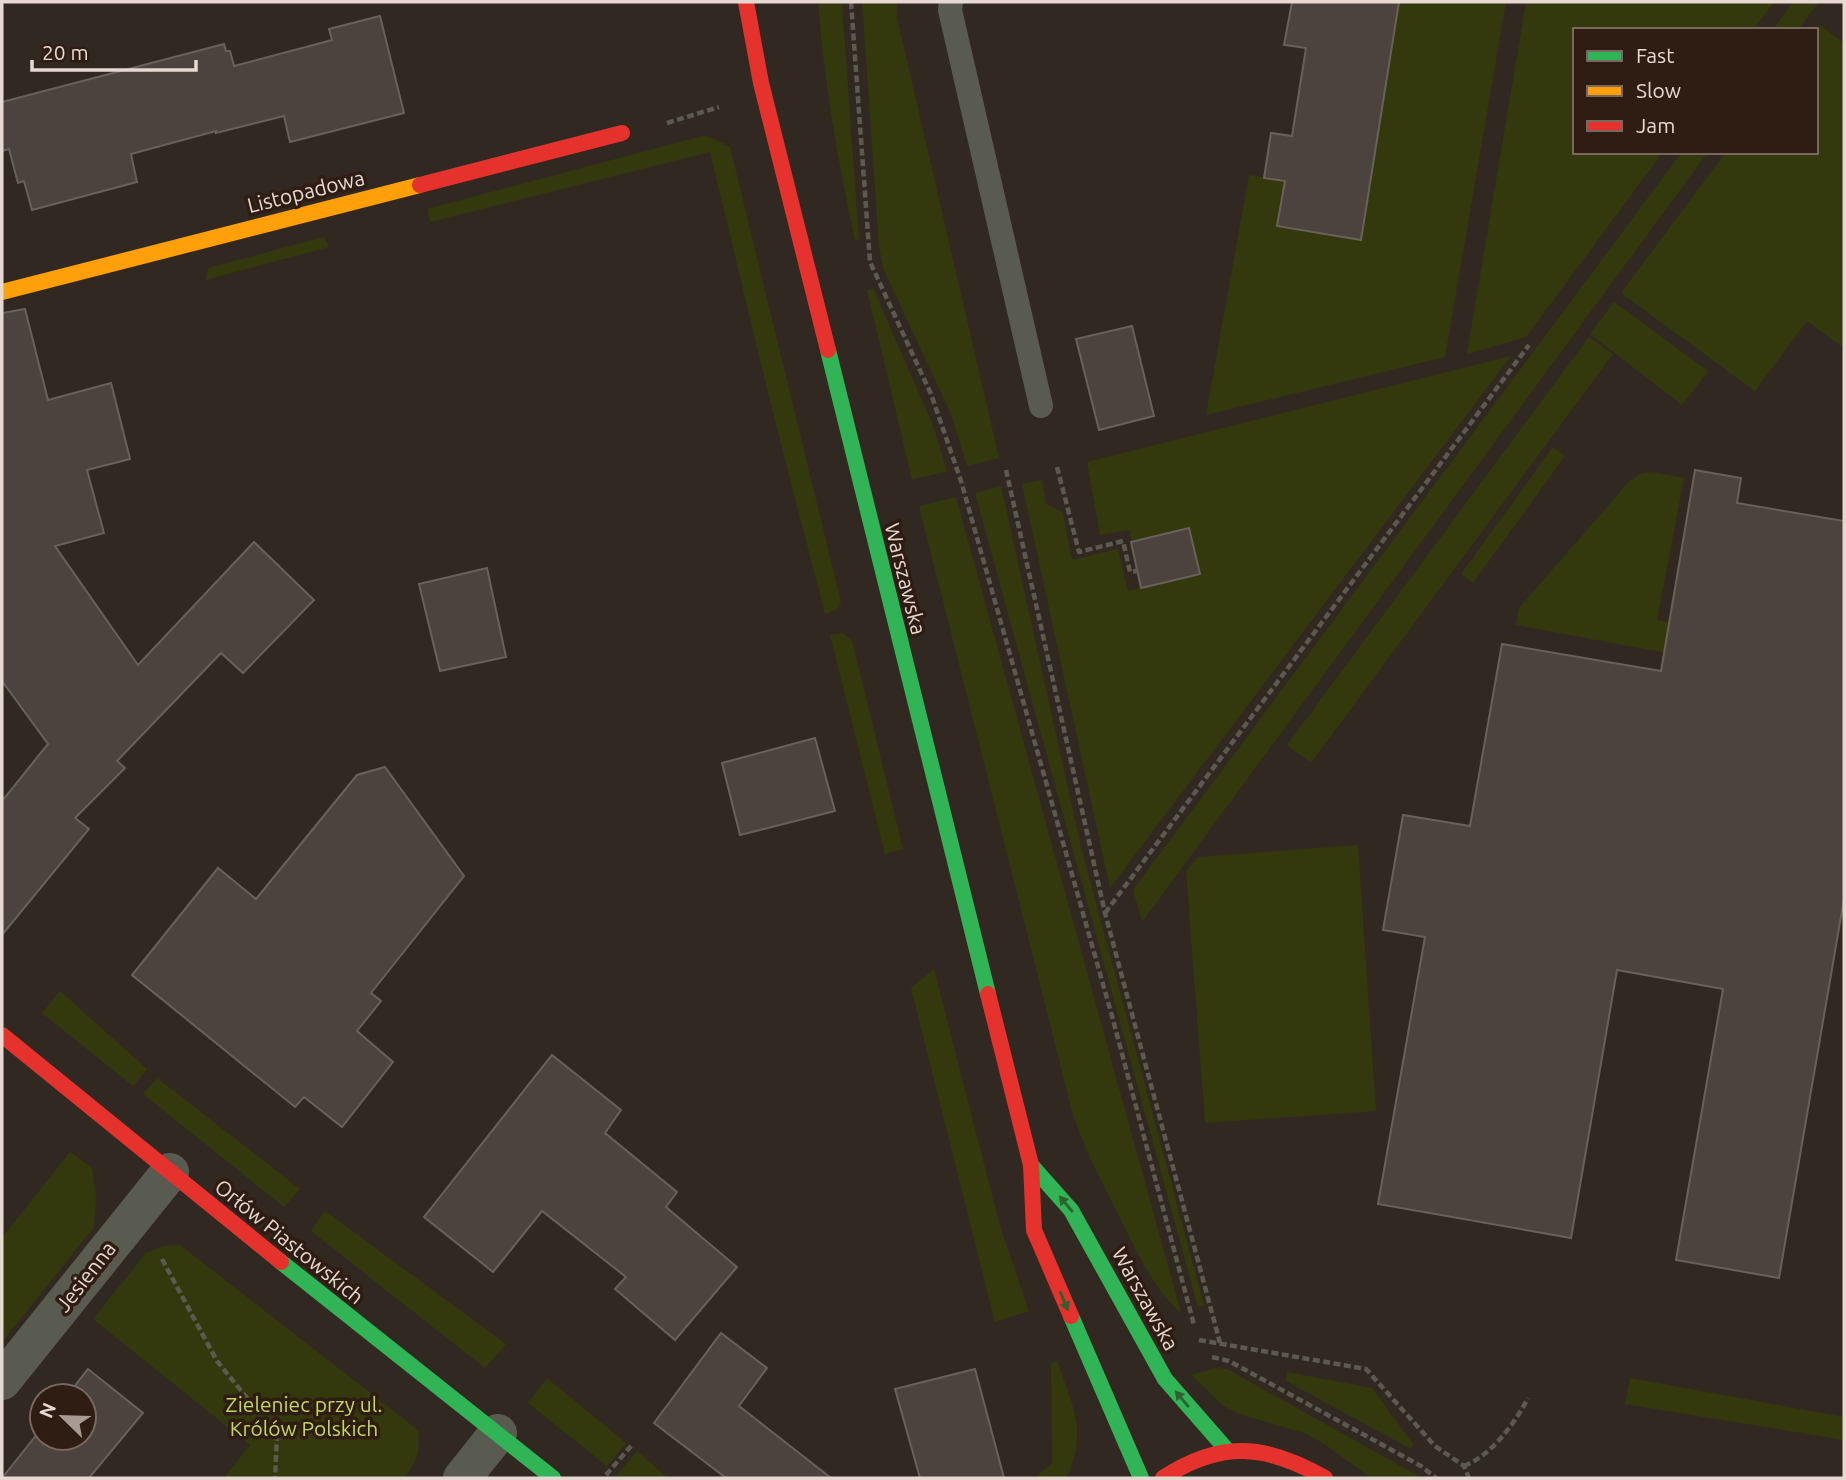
<svg xmlns="http://www.w3.org/2000/svg" width="1846" height="1480" font-family="Ubuntu,sans-serif">
<rect width="100%" height="100%" fill="#322822"/>
<g fill="#33390c">
<path d="M818 2H842L859 240H855C838 161 824 83 818 2Z"/>
<polygon points="862,2 897,2 897,18 999,458 967,466 951,414 883,268 879,246"/>
<polygon points="1399,2 1506,2 1445,357 1206,415 1249,175 1285,181 1278,226 1361,240"/>
<polygon points="1526,2 1774,2 1753,30 1575,30 1575,152 1663,152 1526,337 1467,354"/>
<polygon points="1793,2 1819,2 1798,30 1773,30"/>
<polygon points="1820,25 1844,43 1844,348 1807,321 1755,391 1621,293 1726,152 1816,152 1816,30"/>
<polygon points="706,135 730,147 841,602 836,610 825,614 770,401 710,152 430,222 427,209"/>
<polygon points="1682,152 1708,152 1142,922 1133,890"/>
<polygon points="324,237 329,247 206,280 208,268"/>
<polygon points="873,288 934,428 947,472 912,479 867,290"/>
<polygon points="1614,302 1708,371 1682,405 1590,334"/>
<polygon points="1589,337 1613,354 1311,763 1287,745"/>
<polygon points="1511,356 1110,888 1022,484 1042,480 1046,504 1063,513 1072,560 1118,549 1128,591 1200,573 1189,528 1131,542 1130,530 1100,535 1087,462"/>
<polygon points="1553,447 1565,456 1473,583 1461,574"/>
<polygon points="1653,472 1684,478 1657,620 1688,626 1682,656 1516,625 1519,608 1628,483 1639,474"/>
<polygon points="1001,486 1081,847 1204,1305 1198,1307 975,493"/>
<path d="M956 497 1181 1313C1152 1287 1137 1252 1120 1218 1102 1182 1084 1149 1072 1111L919 506Z"/>
<polygon points="843,633 852,641 903,849 885,854 830,635"/>
<polygon points="1358,845 1376,1111 1205,1123 1186,871 1198,857"/>
<polygon points="934,969 1000,1226 1029,1311 995,1322 911,988"/>
<polygon points="60,991 147,1069 133,1086 42,1013"/>
<polygon points="157,1078 300,1189 284,1207 143,1094"/>
<polygon points="70,1152 92,1168 96,1197 94,1227 2,1342 2,1238"/>
<polygon points="325,1211 506,1344 485,1368 311,1231"/>
<path d="M180 1245 418 1430C420 1451 418 1461 404 1478H224L250 1445 93 1319 146 1253 163 1246Z"/>
<path d="M1057 1361C1072 1404 1089 1434 1066 1478H1035L1052 1463 1051 1363Z"/>
<polygon points="1216,1368 1227,1369 1422,1478 1371,1478 1326,1445 1307,1434 1239,1414 1224,1406 1191,1375"/>
<polygon points="1287,1372 1372,1388 1413,1444 1411,1449 1286,1381"/>
<polygon points="547,1378 626,1443 607,1466 528,1403"/>
<polygon points="1630,1378 1844,1417 1844,1440 1625,1404"/>
<polygon points="637,1451 668,1478 622,1478 617,1475"/>
</g>
<g fill="#4c433e" stroke="#68605a" stroke-width="2">
<polygon points="1292,2 1399,2 1361,240 1277,226 1285,181 1264,178 1271,133 1292,136 1306,48 1284,45"/>
<polygon points="380,16 404,113 290,142 284,116 216,133 216,131 131,154 137,182 32,210 24,181 18,183 9,149 2,151 2,102 224,44 226,51 230,51 234,66 332,40 329,29"/>
<polygon points="25,309 48,400 111,383 130,459 87,470 104,533 55,546 138,665 254,542 314,600 243,673 221,653 117,761 125,768 75,818 89,829 2,935 2,801 48,744 2,681 2,313"/>
<polygon points="1132,326 1154,416 1099,430 1076,339"/>
<polygon points="1695,470 1741,478 1737,503 1844,521 1844,899 1779,1278 1676,1260 1723,989 1617,970 1571,1238 1378,1204 1425,937 1383,930 1403,815 1470,826 1502,644 1661,671"/>
<polygon points="1189,528 1200,574 1141,588 1131,542"/>
<polygon points="487,568 506,657 440,671 419,584"/>
<polygon points="815,738 835,811 740,835 722,763"/>
<polygon points="385,767 464,876 371,993 381,1001 357,1031 393,1062 342,1127 304,1097 295,1107 132,975 218,868 256,899 357,775"/>
<polygon points="552,1055 621,1110 605,1133 677,1192 666,1207 737,1267 675,1340 615,1289 626,1277 542,1211 493,1272 424,1217"/>
<polygon points="721,1333 767,1368 739,1406 831,1478 726,1478 654,1423"/>
<polygon points="88,1369 143,1413 89,1478 2,1478 42,1428 42,1438 84,1438 84,1396 67,1396"/>
<polygon points="975,1369 1004,1478 920,1478 895,1389"/>
</g>
<g fill="none" stroke-linecap="round" stroke-linejoin="round">
<g stroke="#5c5951" stroke-width="4.5" stroke-dasharray="7 3.5" stroke-linecap="butt">
<polyline points="851,2 870,262 931,394 961,481 1112,1016 1194,1325"/>
<polyline points="667,123 719,107"/>
<polyline points="1057,467 1079,552 1123,541 1130,572 1137,571"/>
<polyline points="1006,470 1105,913 1220,1343"/>
<polyline points="1105,913 1529,345"/>
<polyline points="162,1259 217,1361 277,1435 275,1478"/>
<polyline points="1199,1340 1366,1369 1435,1446 1464,1466 1469,1478"/>
<polyline points="1212,1357 1229,1361 1421,1466 1436,1478"/>
<path d="M1464 1466C1492 1455 1515 1423 1528 1398"/>
<polyline points="606,1475 631,1446"/>
</g>
<polyline stroke="#595b50" stroke-width="24" points="951,2 950,10 1041,406"/>
<g stroke="#595b50" stroke-width="38">
<polyline points="2,1381 170,1172"/>
<polyline points="462,1478 498,1433"/>
</g>
<g stroke="#30b455" stroke-width="16">
<polyline points="828,350 988,994"/>
<polyline points="1031,1165 1071,1210 1165,1379 1227,1450"/>
<polyline points="281,1262 553,1478"/>
<polyline points="1071,1316 1141,1478"/>
</g>
<polyline stroke="#ff9f0a" stroke-width="16" points="2,292 420,185"/>
<g stroke="#e5322d" stroke-width="16">
<polyline points="746,2 761,83 828,350"/>
<polyline points="420,185 622,133"/>
<polyline points="988,994 1031,1165 1034,1230 1071,1316"/>
<polyline points="2,1035 281,1262"/>
<path d="M1163 1478C1221 1440 1266 1444 1325 1478"/>
</g>
</g>
<defs><path id="oneway-solid" d="M-6-.8H1V-3.2L6.5 0L1 3.2V.8H-6Z" transform="scale(1.75)"/></defs>
<g fill="#2f6030">
<use href="#oneway-solid" transform="translate(1066 1204) rotate(-130)"/>
<use href="#oneway-solid" transform="translate(1064 1301) rotate(67)"/>
<use href="#oneway-solid" transform="translate(1182 1399) rotate(-130)"/>
</g>
<g text-anchor="middle" stroke-width="7" stroke-linejoin="round" paint-order="stroke">
<g font-size="21" fill="#e6d9d2" stroke="#2f1c12">
<text transform="translate(306 192) rotate(-14)" y="7">Listopadowa</text>
<text transform="translate(905 579) rotate(76)" y="7">Warszawska</text>
<text transform="translate(289 1242) rotate(39)" y="7">Orłów Piastowskich</text>
<text transform="translate(86 1277) rotate(-52)" y="7">Jesienna</text>
<text transform="translate(1145 1299) rotate(61)" y="7">Warszawska</text>
</g>
<g font-size="21" fill="#c0d962" stroke="#2f1c12">
<text x="304" y="1412">Zieleniec przy ul.<tspan x="304" dy="24">Królów Polskich</tspan></text>
</g>
</g>
<rect width="1846" height="1480" fill="none" stroke="#e6d9d2" stroke-width="7"/>
<rect x="1573" y="28" width="245" height="126" fill="#2f1c12" stroke="#78685f" stroke-width="2"/>
<rect x="1587" y="51" width="35" height="10" fill="#30b455" stroke="#78685f" stroke-width="2"/>
<text x="1636" y="63" font-size="21" fill="#e6d9d2">Fast</text>
<rect x="1587" y="86" width="35" height="10" fill="#ff9f0a" stroke="#78685f" stroke-width="2"/>
<text x="1636" y="98" font-size="21" fill="#e6d9d2">Slow</text>
<rect x="1587" y="121" width="35" height="10" fill="#e5322d" stroke="#78685f" stroke-width="2"/>
<text x="1636" y="133" font-size="21" fill="#e6d9d2">Jam</text>
<g transform="translate(63 1417) rotate(293)"><circle r="33" fill="#2f1c12" stroke="#78685f" stroke-width="2"/>
<path d="M0-5L12 26L0 18L-12 26Z" fill="#a79b94"/>
<text y="-10" font-size="19" font-weight="bold" text-anchor="middle" fill="#e6d9d2">N</text>
</g>
<path d="M32 60v10h164v-10" fill="none" stroke="#e6d9d2" stroke-width="3.5"/>
<text x="42" y="60" font-size="21" fill="#e6d9d2" stroke="#2f1c12" stroke-width="5" paint-order="stroke">20 m</text>
</svg>
